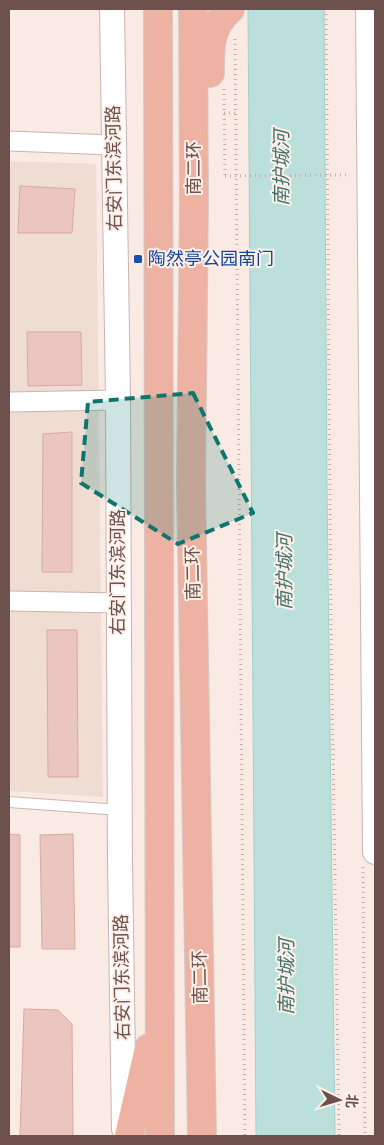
<svg xmlns="http://www.w3.org/2000/svg" width="384" height="1145" font-family="'PT Sans Narrow','Noto Sans SC',sans-serif">
<rect width="100%" height="100%" fill="#f9ebe4"/>
<polygon fill="#efdcd3" points="9,161 96,164 103,797 9,791"/>
<polygon fill="#bbe0dc" stroke="#a2d0cc" points="248,9 324,9 327,489 335,1136 256,1136"/>
<g fill="#ebc5bf" stroke="#dba9a1">
<polygon points="20,186 75,189 72,233 18,233"/>
<polygon points="27,332 81,332 82,385 28,386"/>
<polygon points="72,432 72,572 42,572 43,434"/>
<polygon points="47,630 77,630 78,777 48,777"/>
<polygon points="9,834 20,835 20,947 9,947"/>
<polygon points="73,834 75,949 42,949 40,835"/>
<polygon points="24,1009 58,1010 72,1024 73,1136 20,1136"/>
</g>
<g fill="none" stroke-linecap="round" stroke-linejoin="round">
<g stroke="#cbb4ae" stroke-width="12">
<polyline id="service" points="9,802 120,810"/>
</g>
<g stroke="#cbb4ae" stroke-width="21">
<g id="minor">
<polyline points="9,141 113,145"/>
<polyline points="9,402 118,400"/>
<polyline points="9,601 119,603"/>
</g>
</g>
<g stroke="#cbb4ae" stroke-width="26">
<g id="tertiary">
<polyline points="112,9 118,400 120,862 124,1129"/>
<polyline points="368,9 375,852"/>
</g>
</g>
<g stroke="#d4caca" stroke-width="30">
<g id="trunk">
<polyline points="158,9 160,1136"/>
<polyline points="193,9 194,202 191,484 202,1136"/>
<path d="M210 73C210 46 209 28 230 9"/>
<polyline points="129,1136 149,1048"/>
</g>
</g>
<g stroke="#cfa9a2" stroke-width="3" stroke-dasharray="1 4" stroke-linecap="butt">
<polyline points="326,9 331,624 339,1136"/>
<polyline points="235,39 245,1136"/>
<polyline points="224,89 225,176"/>
<polyline points="224,113 236,113"/>
<polyline points="363,867 365,1136"/>
</g>
<use href="#service" stroke="#fff" stroke-width="10"/>
<use href="#minor" stroke="#fff" stroke-width="19"/>
<use href="#tertiary" stroke="#fff" stroke-width="24"/>
<use href="#trunk" stroke="#eeb2a3" stroke-width="28"/>
<polyline stroke="#cfa9a2" stroke-width="3" stroke-dasharray="1 4" stroke-linecap="butt" points="225,176 348,175"/>
</g>
<path fill="#0f766e" fill-opacity="0.2" stroke="#0f766e" stroke-width="4" stroke-dasharray="10 6" stroke-linejoin="round" d="M193 393 253 513 178 544 81 483 88 402Z"/>
<rect fill="#1a4fb4" stroke="#fcf0e9" stroke-width="2" x="133" y="254" width="10" height="10" rx="2.5"/>
<g text-anchor="middle" stroke-width="4" stroke-linejoin="round" paint-order="stroke">
<g font-size="18" fill="#6e504d" stroke="#fcf0e9">
<text transform="translate(114 168) rotate(-91)" y="6">右安门东滨河路</text>
<text transform="translate(194 168) rotate(-90)" y="6">南二环</text>
<text transform="translate(118 572) rotate(-90)" y="6">右安门东滨河路</text>
<text transform="translate(193 573) rotate(-91)" y="6">南二环</text>
<text transform="translate(122 977) rotate(-91)" y="6">右安门东滨河路</text>
<text transform="translate(200 977) rotate(-91)" y="6">南二环</text>
</g>
<g font-size="18" fill="#164399" stroke="#fcf0e9" text-anchor="start">
<text x="148" y="265">陶然亭公园南门</text>
</g>
<g font-size="19" font-style="italic" fill="#43726e" stroke="#fcf0e9">
<text transform="translate(281 168) rotate(-90)" y="7">南护城河</text>
<text transform="translate(284 572) rotate(-90)" y="7">南护城河</text>
<text transform="translate(286 977) rotate(-90)" y="7">南护城河</text>
</g>
</g>
<rect width="384" height="1145" fill="none" stroke="#6e504d" stroke-width="20"/>
<g transform="translate(339 1100) rotate(95)" stroke="#fcf0e9" stroke-width="4" paint-order="stroke">
<path d="M0-4L9 19L0 12L-9 19Z" fill="#6e504d"/>
<text y="-8" font-size="14" font-weight="bold" text-anchor="middle" fill="#6e504d">北</text>
</g>
</svg>
